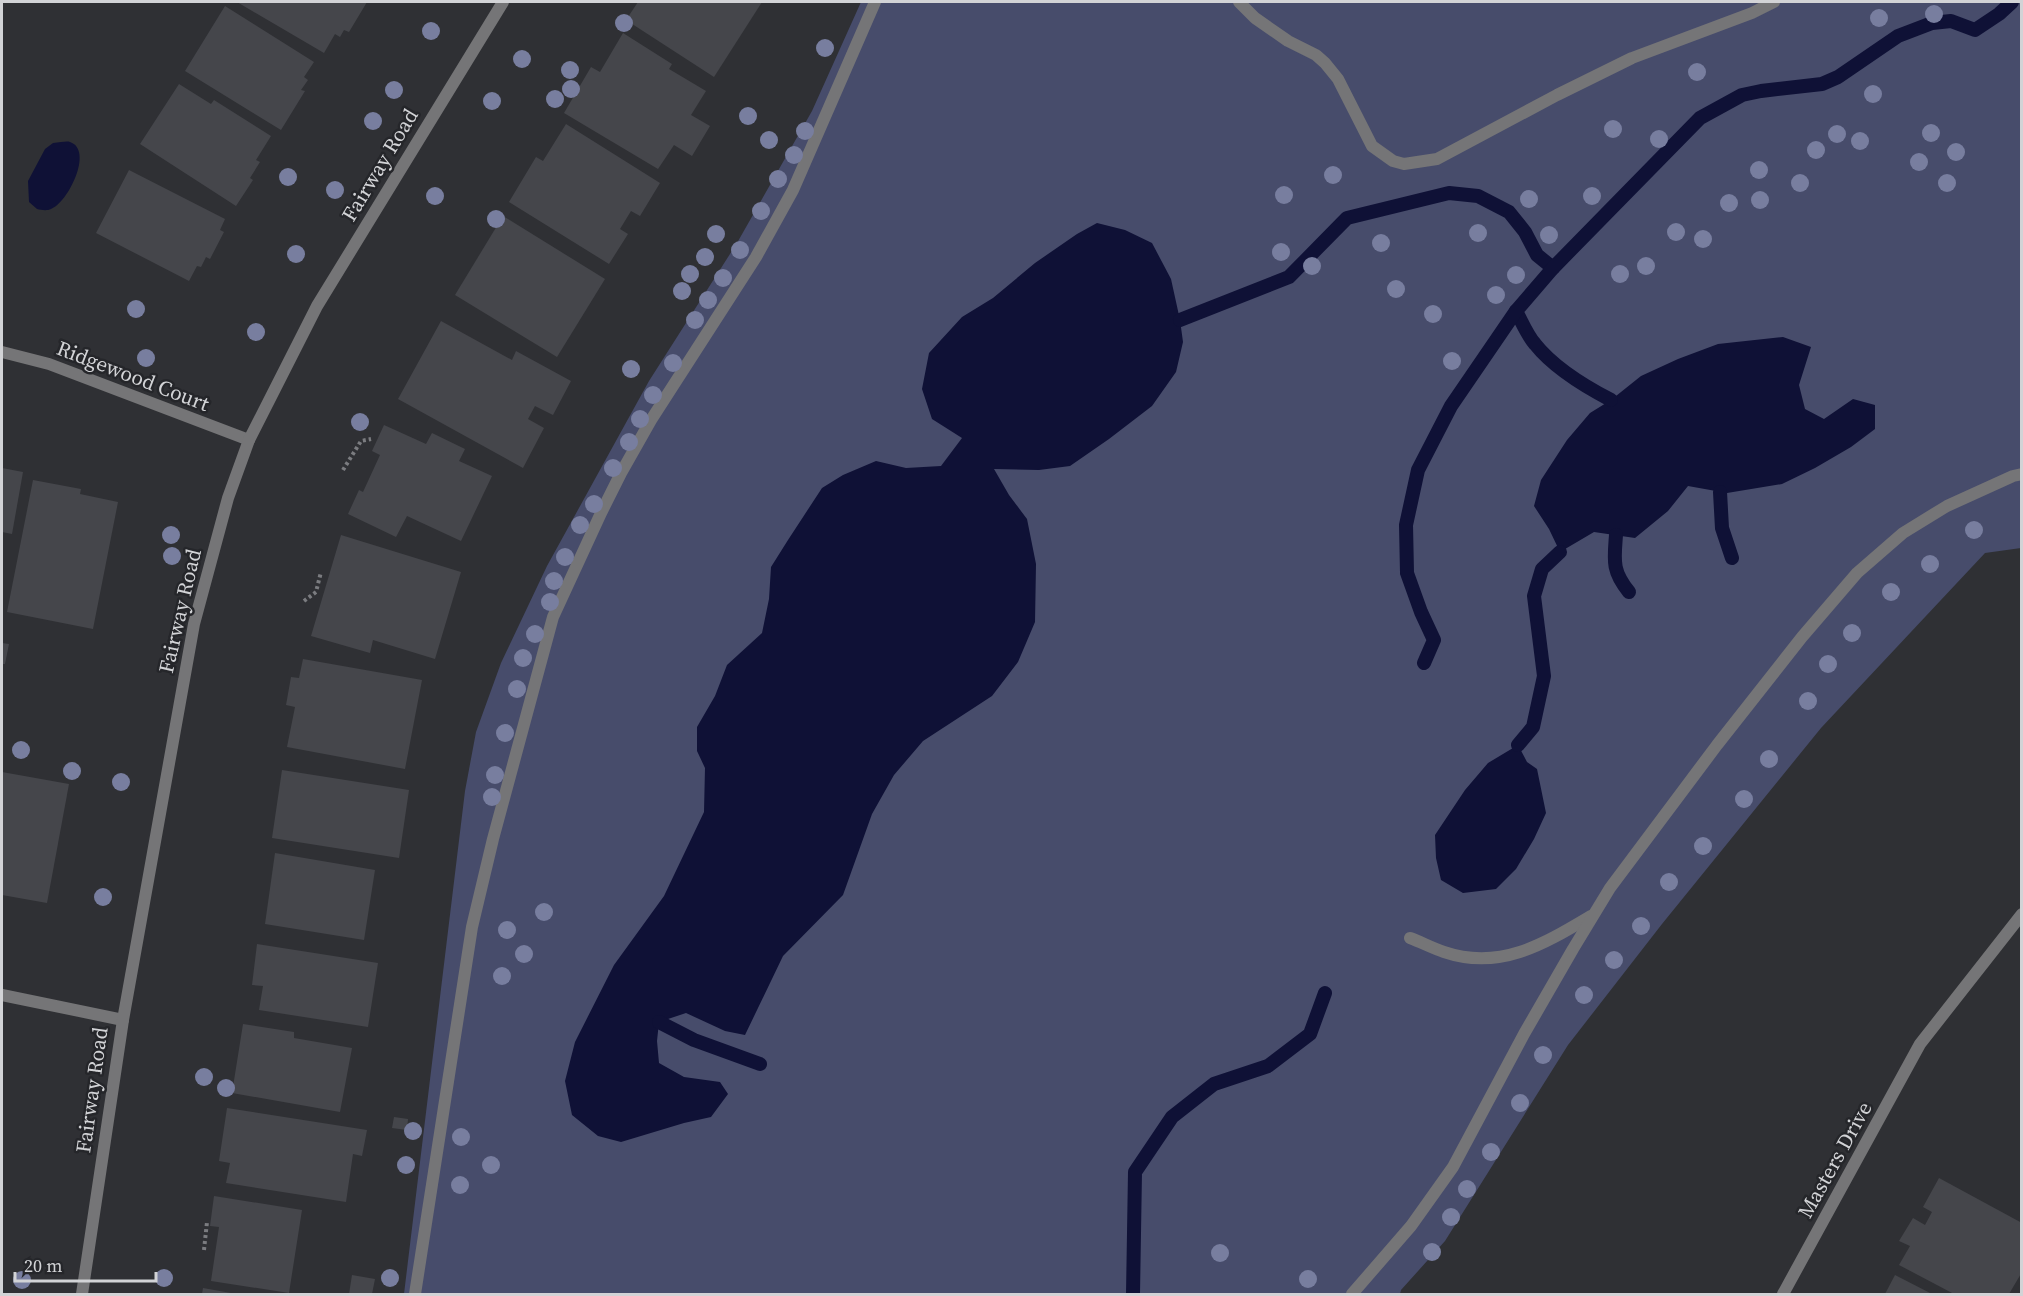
<svg xmlns="http://www.w3.org/2000/svg" width="2023" height="1296" font-family="'Source Serif 4',serif">
<rect width="100%" height="100%" fill="#2f3034"/>
<polygon fill="#474c6b" points="861,2 2021,2 2021,548 1985,553 1821,728 1662,924 1568,1045 1445,1241 1401,1290 1400,1294 404,1294 465,791 476,732 501,663 547,566 649,381 737,243 812,111"/>
<g fill="#0f1136">
<path d="M61 142C64 142 67 141 70 142 94 150 68 203 51 209 47 211 41 210 37 209L29 202 28 181 45 149 53 143Z"/>
<polygon points="1097,223 1125,230 1152,243 1171,279 1180,320 1183,342 1176,372 1152,406 1109,439 1070,466 1039,470 994,469 1009,495 1027,519 1036,564 1035,622 1018,662 992,696 923,741 894,775 872,814 843,895 783,956 745,1035 725,1031 686,1013 659,1022 657,1041 659,1063 684,1077 720,1082 728,1094 711,1117 684,1123 621,1142 598,1136 572,1115 565,1081 575,1042 614,965 664,896 704,812 705,768 697,751 697,727 715,696 727,665 762,633 769,599 771,567 788,540 822,488 843,475 876,461 906,468 941,466 962,438 932,419 922,389 929,353 962,317 993,298 1035,263 1077,234"/>
<polygon points="1783,337 1811,347 1799,385 1805,409 1824,419 1853,399 1875,405 1875,429 1851,447 1815,468 1782,484 1727,493 1688,486 1668,511 1635,538 1594,532 1560,552 1549,529 1534,506 1541,480 1567,440 1590,413 1611,400 1641,376 1678,359 1718,344"/>
<polygon points="1518,745 1527,762 1537,769 1546,813 1534,839 1516,869 1496,889 1463,893 1441,880 1436,858 1435,835 1465,790 1488,763"/>
</g>
<g fill="none" stroke-linecap="round" stroke-linejoin="round">
<g stroke="#0f1136" stroke-width="14">
<path d="M1516 311C1522 322 1527 335 1535 344 1554 368 1584 386 1611 400"/>
<polyline points="1180,320 1289,277 1347,218 1449,193 1478,196 1509,212 1525,232 1537,255 1553,268"/>
<polyline points="1720,492 1722,528 1732,558"/>
<path d="M1616 535C1614 561 1612 571 1629 592"/>
<polyline points="1424,663 1434,640 1421,612 1407,573 1406,525 1418,470 1451,406 1516,311 1553,268 1700,118 1742,95 1761,91 1822,84 1838,77 1898,36 1932,23 1951,21 1975,30 1999,14 2012,2"/>
<polyline points="1518,745 1533,727 1544,676 1534,596 1542,569 1560,552"/>
<polyline points="659,1022 694,1040 760,1064"/>
<polyline points="1133,1294 1135,1172 1172,1117 1214,1084 1268,1066 1310,1034 1325,993"/>
</g>
</g>
<g fill="#45464b">
<polygon points="237,2 367,2 349,32 344,30 340,37 335,34 324,53"/>
<polygon points="638,2 762,2 714,77 626,20"/>
<polygon points="225,6 314,62 304,77 308,80 301,90 305,91 281,130 185,71"/>
<polygon points="623,33 672,64 669,69 706,91 691,115 710,126 692,156 674,145 658,169 564,113 591,67 600,72"/>
<polygon points="179,84 211,104 214,100 271,136 256,160 260,162 250,178 253,180 236,206 140,144"/>
<polygon points="566,124 660,183 640,216 631,211 620,229 628,234 609,264 509,202 536,157 543,161"/>
<polygon points="129,170 225,219 220,230 224,232 210,259 206,257 201,267 197,266 189,281 96,233"/>
<polygon points="503,216 605,279 557,357 455,295"/>
<polygon points="441,321 512,360 516,351 571,381 553,415 535,406 528,419 544,428 523,468 398,399"/>
<polygon points="384,425 426,444 432,433 465,449 459,461 492,476 461,541 407,516 396,537 348,514 359,490 363,492 380,455 372,451"/>
<polygon points="2,468 23,472 12,534 2,532"/>
<polygon points="33,480 81,489 80,494 118,502 93,629 7,612"/>
<polygon points="341,535 461,572 435,659 373,640 370,653 311,636"/>
<polygon points="2,643 9,644 5,664 2,664"/>
<polygon points="303,659 422,680 405,769 287,747 295,707 286,705 291,677 299,678"/>
<polygon points="282,770 409,790 399,858 272,838"/>
<polygon points="2,772 69,784 47,903 2,895"/>
<polygon points="275,853 375,870 364,940 265,924"/>
<polygon points="257,944 378,963 368,1027 259,1010 263,986 252,985"/>
<polygon points="243,1024 294,1032 294,1038 352,1048 340,1112 232,1093"/>
<polygon points="227,1108 367,1130 362,1156 353,1154 346,1202 226,1183 230,1163 219,1161"/>
<polygon points="394,1117 408,1119 407,1130 392,1128"/>
<polygon points="1939,1178 2022,1223 2022,1272 2009,1294 1954,1294 1899,1265 1910,1246 1899,1241 1913,1218 1925,1225 1932,1212 1923,1207"/>
<polygon points="214,1196 302,1210 289,1293 211,1281 219,1227 210,1226"/>
<polygon points="352,1275 375,1279 372,1294 349,1294"/>
<polygon points="1895,1275 1932,1294 1885,1294"/>
<polygon points="203,1288 231,1293 231,1294 202,1294"/>
</g>
<g fill="none" stroke-linecap="round" stroke-linejoin="round">
<g stroke="#7b7c80" stroke-width="4" stroke-dasharray="3 3" stroke-linecap="butt">
<polyline points="343,470 361,441 371,439"/>
<polyline points="304,601 316,592 321,572"/>
<polyline points="204,1250 207,1222"/>
</g>
<g stroke="#757577" stroke-width="12">
<polyline points="1239,2 1255,18 1288,41 1316,55 1325,63 1338,79 1372,146 1393,161 1404,164 1437,159 1557,95 1632,58 1752,13 1774,2"/>
<path d="M1410 938C1421 942 1432 948 1444 952 1500 971 1544 944 1591 916"/>
<polyline points="415,1294 472,927 493,839 553,617 601,513 621,473 651,420 756,257 793,190 875,2"/>
<polyline points="1352,1294 1411,1226 1453,1167 1524,1034 1573,949 1610,888 1717,745 1802,637 1857,573 1903,533 1947,506 2013,476 2022,474"/>
</g>
<g stroke="#757577" stroke-width="12">
<polyline points="2,352 49,364 249,440"/>
<polyline points="2,995 123,1020"/>
<polyline points="82,1294 123,1020 194,624 228,498 249,440 317,306 503,2"/>
<polyline points="1783,1294 1920,1044 2022,914"/>
</g>
</g>
<g fill="#787e9f">
<circle cx="1934" cy="14" r="9"/>
<circle cx="1879" cy="18" r="9"/>
<circle cx="624" cy="23" r="9"/>
<circle cx="431" cy="31" r="9"/>
<circle cx="825" cy="48" r="9"/>
<circle cx="522" cy="59" r="9"/>
<circle cx="570" cy="70" r="9"/>
<circle cx="1697" cy="72" r="9"/>
<circle cx="571" cy="89" r="9"/>
<circle cx="394" cy="90" r="9"/>
<circle cx="1873" cy="94" r="9"/>
<circle cx="555" cy="99" r="9"/>
<circle cx="492" cy="101" r="9"/>
<circle cx="748" cy="116" r="9"/>
<circle cx="373" cy="121" r="9"/>
<circle cx="1613" cy="129" r="9"/>
<circle cx="805" cy="131" r="9"/>
<circle cx="1931" cy="133" r="9"/>
<circle cx="1837" cy="134" r="9"/>
<circle cx="1659" cy="139" r="9"/>
<circle cx="769" cy="140" r="9"/>
<circle cx="1860" cy="141" r="9"/>
<circle cx="1816" cy="150" r="9"/>
<circle cx="1956" cy="152" r="9"/>
<circle cx="794" cy="155" r="9"/>
<circle cx="1919" cy="162" r="9"/>
<circle cx="1759" cy="170" r="9"/>
<circle cx="1333" cy="175" r="9"/>
<circle cx="288" cy="177" r="9"/>
<circle cx="778" cy="179" r="9"/>
<circle cx="1800" cy="183" r="9"/>
<circle cx="1947" cy="183" r="9"/>
<circle cx="335" cy="190" r="9"/>
<circle cx="1284" cy="195" r="9"/>
<circle cx="435" cy="196" r="9"/>
<circle cx="1592" cy="196" r="9"/>
<circle cx="1529" cy="199" r="9"/>
<circle cx="1760" cy="200" r="9"/>
<circle cx="1729" cy="203" r="9"/>
<circle cx="761" cy="211" r="9"/>
<circle cx="496" cy="219" r="9"/>
<circle cx="1676" cy="232" r="9"/>
<circle cx="1478" cy="233" r="9"/>
<circle cx="716" cy="234" r="9"/>
<circle cx="1549" cy="235" r="9"/>
<circle cx="1703" cy="239" r="9"/>
<circle cx="1381" cy="243" r="9"/>
<circle cx="740" cy="250" r="9"/>
<circle cx="1281" cy="252" r="9"/>
<circle cx="296" cy="254" r="9"/>
<circle cx="705" cy="257" r="9"/>
<circle cx="1312" cy="266" r="9"/>
<circle cx="1646" cy="266" r="9"/>
<circle cx="690" cy="274" r="9"/>
<circle cx="1620" cy="274" r="9"/>
<circle cx="1516" cy="275" r="9"/>
<circle cx="723" cy="278" r="9"/>
<circle cx="1396" cy="289" r="9"/>
<circle cx="682" cy="291" r="9"/>
<circle cx="1496" cy="295" r="9"/>
<circle cx="708" cy="300" r="9"/>
<circle cx="136" cy="309" r="9"/>
<circle cx="1433" cy="314" r="9"/>
<circle cx="695" cy="320" r="9"/>
<circle cx="256" cy="332" r="9"/>
<circle cx="146" cy="358" r="9"/>
<circle cx="1452" cy="361" r="9"/>
<circle cx="673" cy="363" r="9"/>
<circle cx="631" cy="369" r="9"/>
<circle cx="653" cy="395" r="9"/>
<circle cx="640" cy="419" r="9"/>
<circle cx="360" cy="422" r="9"/>
<circle cx="629" cy="442" r="9"/>
<circle cx="613" cy="468" r="9"/>
<circle cx="594" cy="504" r="9"/>
<circle cx="580" cy="525" r="9"/>
<circle cx="1974" cy="530" r="9"/>
<circle cx="171" cy="535" r="9"/>
<circle cx="172" cy="556" r="9"/>
<circle cx="565" cy="557" r="9"/>
<circle cx="1930" cy="564" r="9"/>
<circle cx="554" cy="581" r="9"/>
<circle cx="1891" cy="592" r="9"/>
<circle cx="550" cy="602" r="9"/>
<circle cx="1852" cy="633" r="9"/>
<circle cx="535" cy="634" r="9"/>
<circle cx="523" cy="658" r="9"/>
<circle cx="1828" cy="664" r="9"/>
<circle cx="517" cy="689" r="9"/>
<circle cx="1808" cy="701" r="9"/>
<circle cx="505" cy="733" r="9"/>
<circle cx="21" cy="750" r="9"/>
<circle cx="1769" cy="759" r="9"/>
<circle cx="72" cy="771" r="9"/>
<circle cx="495" cy="775" r="9"/>
<circle cx="121" cy="782" r="9"/>
<circle cx="492" cy="797" r="9"/>
<circle cx="1744" cy="799" r="9"/>
<circle cx="1703" cy="846" r="9"/>
<circle cx="1669" cy="882" r="9"/>
<circle cx="103" cy="897" r="9"/>
<circle cx="544" cy="912" r="9"/>
<circle cx="1641" cy="926" r="9"/>
<circle cx="507" cy="930" r="9"/>
<circle cx="524" cy="954" r="9"/>
<circle cx="1614" cy="960" r="9"/>
<circle cx="502" cy="976" r="9"/>
<circle cx="1584" cy="995" r="9"/>
<circle cx="1543" cy="1055" r="9"/>
<circle cx="204" cy="1077" r="9"/>
<circle cx="226" cy="1088" r="9"/>
<circle cx="1520" cy="1103" r="9"/>
<circle cx="413" cy="1131" r="9"/>
<circle cx="461" cy="1137" r="9"/>
<circle cx="1491" cy="1152" r="9"/>
<circle cx="406" cy="1165" r="9"/>
<circle cx="491" cy="1165" r="9"/>
<circle cx="460" cy="1185" r="9"/>
<circle cx="1467" cy="1189" r="9"/>
<circle cx="1451" cy="1217" r="9"/>
<circle cx="1432" cy="1252" r="9"/>
<circle cx="1220" cy="1253" r="9"/>
<circle cx="164" cy="1278" r="9"/>
<circle cx="390" cy="1278" r="9"/>
<circle cx="1308" cy="1279" r="9"/>
<circle cx="22" cy="1280" r="9"/>
</g>
<g text-anchor="middle" stroke-width="5" stroke-linejoin="round" paint-order="stroke">
<g font-size="21" fill="#d2d3d6" stroke="#25262a">
<text transform="translate(380 165) rotate(-59)" y="7">Fairway Road</text>
<text transform="translate(133 376) rotate(21)" y="7">Ridgewood Court</text>
<text transform="translate(180 611) rotate(-77)" y="7">Fairway Road</text>
<text transform="translate(92 1090) rotate(-82)" y="7">Fairway Road</text>
<text transform="translate(1835 1160) rotate(-61)" y="7">Masters Drive</text>
</g>
</g>
<rect width="2023" height="1296" fill="none" stroke="#d2d3d6" stroke-width="6"/>
<path d="M15 1272v9h141v-9" fill="none" stroke="#d2d3d6" stroke-width="3"/>
<text x="24" y="1272" font-size="18" fill="#d2d3d6" stroke="#25262a" stroke-width="4.5" paint-order="stroke">20 m</text>
</svg>
